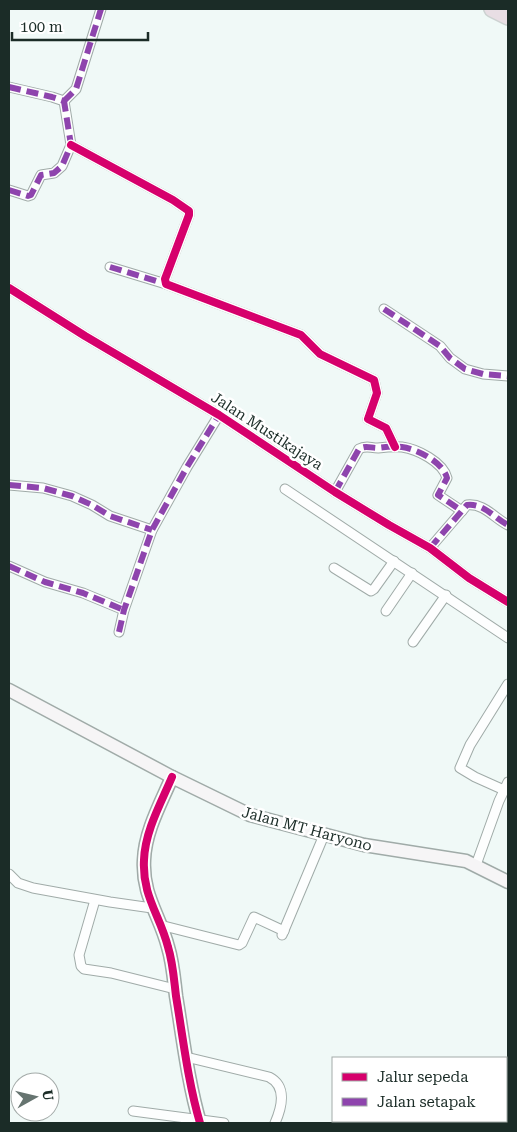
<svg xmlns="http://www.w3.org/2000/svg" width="517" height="1132" font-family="'Roboto Serif',serif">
<rect width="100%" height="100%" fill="#f0f9f7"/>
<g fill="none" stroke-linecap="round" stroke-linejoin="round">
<g stroke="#a0aba8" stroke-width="11">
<g id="street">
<polyline points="9,87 52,97 64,101"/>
<polyline points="64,101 76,89 101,9"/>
<polyline points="71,145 173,200 189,211 189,215 165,279 166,284 301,335 320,354 374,380 377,393 368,419 386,428 395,447"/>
<polyline points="9,190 28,196 31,195 41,175 54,173 62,166 71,145 64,101"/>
<polyline points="110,267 166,284"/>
<polyline points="9,288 85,336 219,415 335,492 389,525 430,548 469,578 508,602"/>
<polyline points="384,309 440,346 450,358 465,369 483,374 508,376"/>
<polyline points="9,485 43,488 72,496 92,505 110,516 152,530"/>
<polyline points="285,489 508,638"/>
<path d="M335 492 359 449C366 445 370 448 378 448 386 447 394 446 402 447 417 449 443 462 447 478L438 495 462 511"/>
<path d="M430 548 467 505C484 503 494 518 508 525"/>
<polyline points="9,566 45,582 83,593 124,610"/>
<polyline points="334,568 371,591 374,589 394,561"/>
<polyline points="386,611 412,573"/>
<polyline points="119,632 124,610 152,530 187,467 219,415"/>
<polyline points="413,642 446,595"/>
<polyline points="504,790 475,777 460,768 470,745 508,684"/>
<polyline points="476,865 499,801 508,782"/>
<polyline points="9,874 18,883 33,888 110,902 152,908"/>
<polyline points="95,900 79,955 81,966 84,969 111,973 175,989"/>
<polyline points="160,925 239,945 242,943 254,917 284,931"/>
<polyline points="282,935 324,835"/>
<path d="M186 1057 269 1077C287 1086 282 1107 275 1123"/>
<polyline points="133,1111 224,1123"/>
</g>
</g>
<g stroke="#a0aba8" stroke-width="15">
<g id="secondary">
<polyline points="9,690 172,777 250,815 364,845 466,861 508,882"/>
<path d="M172 777C161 803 145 831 144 860 142 896 160 915 168 947 173 963 174 980 176 996 183 1038 188 1082 200 1123"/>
</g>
</g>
<g stroke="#ccd2d1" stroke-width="18">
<polyline id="highway" points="492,9 508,17"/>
</g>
<use href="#street" stroke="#fdfefe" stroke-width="9"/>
<use href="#secondary" stroke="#f6f5f6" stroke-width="12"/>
<use href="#highway" stroke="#e8dee4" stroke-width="15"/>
<g stroke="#8e44ad" stroke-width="6" stroke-dasharray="12 6" stroke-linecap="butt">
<polyline points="9,87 52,97 64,101"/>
<polyline points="64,101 76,89 101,9"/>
<polyline points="9,190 28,196 31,195 41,175 54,173 62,166 71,145 64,101"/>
<polyline points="110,267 166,284"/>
<polyline points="384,309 440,346 450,358 465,369 483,374 508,376"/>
<polyline points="9,485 43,488 72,496 92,505 110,516 152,530"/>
<path d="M335 492 359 449C366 445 370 448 378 448 386 447 394 446 402 447 417 449 443 462 447 478L438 495 462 511"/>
<path d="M430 548 467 505C484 503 494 518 508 525"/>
<polyline points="9,566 45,582 83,593 124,610"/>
<polyline points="119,632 124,610 152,530 187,467 219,415"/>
</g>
<g stroke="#fff" stroke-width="11">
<g id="cycleway">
<polyline points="71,145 173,200 189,211 189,215 165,279 166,284 301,335 320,354 374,380 377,393 368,419 386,428 395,447"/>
<polyline points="9,288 85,336 219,415 335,492 389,525 430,548 469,578 508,602"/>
<path d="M172 777C161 803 145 831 144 860 142 896 160 915 168 947 173 963 174 980 176 996 183 1038 188 1082 200 1123"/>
</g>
</g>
<use href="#cycleway" stroke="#d6006c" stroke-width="8"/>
</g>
<g text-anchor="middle" stroke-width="5" stroke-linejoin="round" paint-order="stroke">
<g font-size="15" fill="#1b2c27" stroke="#fff">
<text transform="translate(267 431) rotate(33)" y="5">Jalan Mustikajaya</text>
<text transform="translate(307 829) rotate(15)" y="5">Jalan MT Haryono</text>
</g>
</g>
<rect width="517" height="1132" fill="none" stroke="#1b2c27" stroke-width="20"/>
<rect x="332" y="1057" width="175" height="65" fill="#ffffff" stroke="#a4aba9"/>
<rect x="342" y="1073" width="25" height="8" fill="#d6006c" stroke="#a4aba9"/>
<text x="377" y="1082" font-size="15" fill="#1b2c27">Jalur sepeda</text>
<rect x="342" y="1098" width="25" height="8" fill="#8e44ad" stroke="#a4aba9"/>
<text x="377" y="1107" font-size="15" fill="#1b2c27">Jalan setapak</text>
<g transform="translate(35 1097) rotate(82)"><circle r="24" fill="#ffffff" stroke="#a4aba9"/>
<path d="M0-4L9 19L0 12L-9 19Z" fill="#667470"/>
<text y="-8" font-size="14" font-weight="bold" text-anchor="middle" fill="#1b2c27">U</text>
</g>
<path d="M12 32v8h136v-8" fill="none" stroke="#1b2c27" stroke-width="2.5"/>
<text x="20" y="32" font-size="15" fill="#1b2c27" stroke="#ffffff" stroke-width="4" paint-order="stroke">100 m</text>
</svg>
